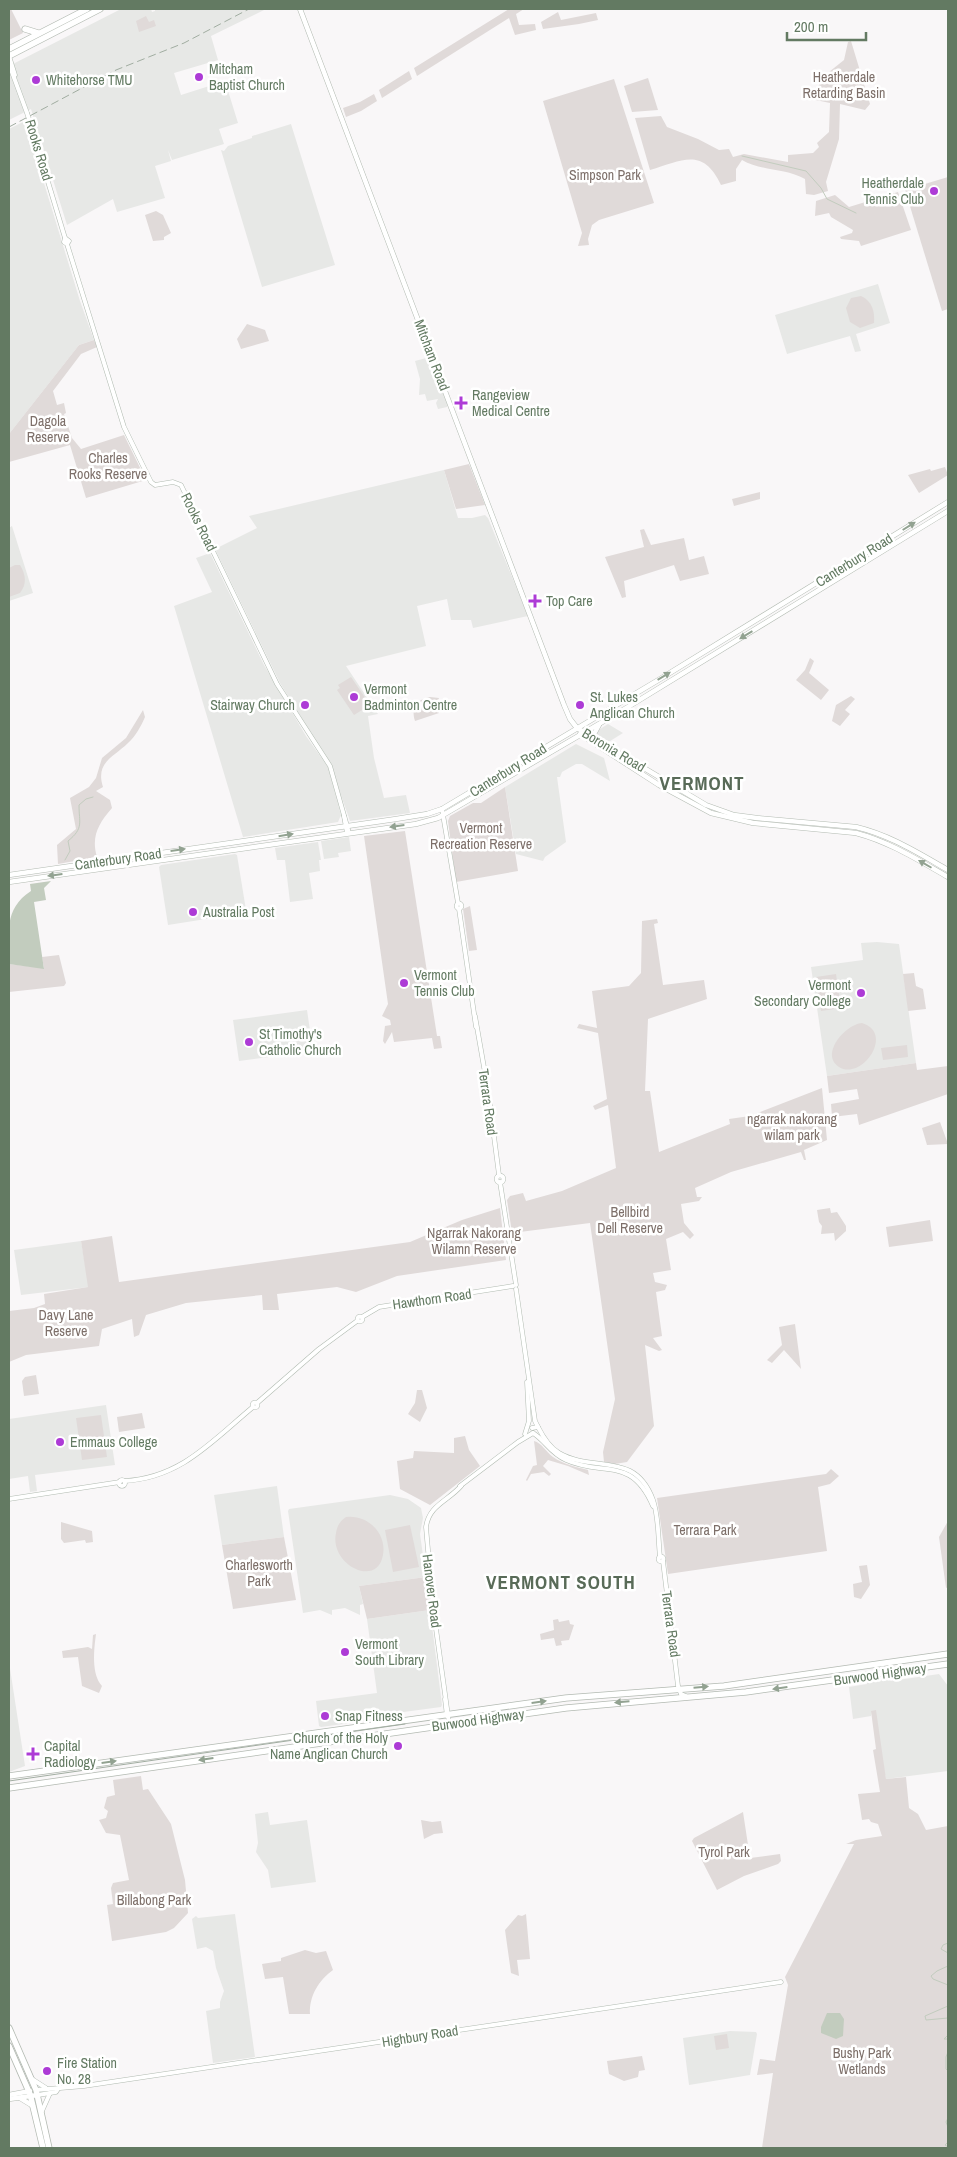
<svg xmlns="http://www.w3.org/2000/svg" width="957" height="2157" font-family="'Archivo Narrow',sans-serif">
<rect width="100%" height="100%" fill="#f9f7f8"/>
<g fill="#e7e8e6">
<polygon points="121,9 151,9 152,12 155,11 155,9 266,9 211,36 218,60 174,73 181,95 225,81 238,123 219,129 224,144 172,160 168,150 171,161 155,166 165,198 117,212 113,199 67,225 31,109 9,120 9,66"/>
<polygon points="25,121 80,301 94,340 79,345 9,434 9,129"/>
<polygon points="291,124 335,265 262,287 221,150 224,151 228,146 252,138 252,136"/>
<polygon points="878,284 890,323 856,334 861,351 855,352 850,336 787,354 775,315"/>
<polygon points="430,357 446,397 448,405 447,407 438,409 436,403 438,399 427,401 425,394 419,395 420,379 415,361"/>
<polygon points="444,470 458,518 472,518 485,515 488,518 528,616 473,628 471,620 451,620 447,599 417,606 426,646 346,666 378,714 368,716 374,758 384,798 406,795 410,813 350,821 330,764 280,683 215,549 257,528 249,516"/>
<polygon points="12,526 33,593 9,601 9,528"/>
<polygon points="210,553 264,665 306,736 328,767 341,815 338,822 243,837 174,606 212,592 196,558"/>
<polygon points="608,724 623,733 607,743 600,738 597,734 600,729"/>
<polygon points="576,744 604,758 610,781 582,764 576,764 562,772 560,777 557,777 566,842 545,857 543,861 516,854 505,787"/>
<polygon points="349,837 351,851 338,853 339,857 324,859 321,841"/>
<polygon points="318,842 321,860 319,860 320,871 309,873 313,899 290,902 285,860 277,860 275,848"/>
<polygon points="235,854 237,855 246,910 244,913 168,925 159,867 161,865"/>
<polygon points="877,942 899,944 916,1063 827,1076 811,967 863,960 861,943"/>
<polygon points="307,1010 313,1051 239,1061 233,1020"/>
<polygon points="81,1241 89,1287 21,1295 14,1250"/>
<polygon points="106,1405 115,1465 35,1475 37,1491 30,1492 28,1476 9,1479 9,1419"/>
<polygon points="277,1486 284,1537 222,1545 214,1495"/>
<polygon points="390,1495 408,1499 421,1508 423,1518 420,1534 426,1577 359,1586 363,1604 360,1605 360,1615 345,1608 332,1610 332,1615 320,1610 303,1613 288,1511 289,1509"/>
<polygon points="430,1610 442,1705 441,1707 381,1715 381,1719 321,1727 319,1726 316,1701 377,1693 367,1619"/>
<polygon points="9,1662 25,1766 9,1772"/>
<polygon points="939,1674 948,1686 948,1771 886,1779 871,1711 871,1716 853,1719 849,1687 867,1684 867,1680 885,1677 891,1681"/>
<polygon points="268,1812 270,1825 307,1820 316,1882 271,1888 268,1870 256,1852 258,1843 255,1814"/>
<polygon points="235,1914 255,2057 213,2063 206,2011 220,2008 220,2002 224,1991 216,1968 213,1951 206,1947 197,1949 192,1919 196,1916 198,1918"/>
<polygon points="730,2031 756,2032 757,2034 750,2075 689,2085 683,2038"/>
</g>
<g fill="#e0dad9">
<polygon points="9,9 11,9 23,33 9,40"/>
<polygon points="509,9 524,9 516,14 519,25 535,24 536,30 515,35 509,18 417,76 414,68"/>
<polygon points="558,12 561,20 596,13 598,20 579,24 543,29 541,22"/>
<polygon points="146,16 149,22 154,20 156,26 139,32 136,21"/>
<path d="M851 41 870 104 865 110 840 104 839 139 826 182 828 191 814 195 806 194 805 179C785 168 761 171 742 160L736 169V181L721 185C703 147 683 160 650 170L635 118 661 116 667 127 698 139 719 150 729 149 733 157 744 154 788 162V155L813 153 819 147 817 143 829 132 830 103 811 99 824 76 844 60 848 42Z"/>
<polygon points="409,71 412,79 382,98 379,90"/>
<polygon points="648,78 658,110 632,112 624,86"/>
<polygon points="614,79 654,203 599,220 592,225 588,239 589,245 578,246 582,233 543,101"/>
<polygon points="374,94 377,101 361,111 346,117 343,108 360,102"/>
<polygon points="948,177 948,309 942,311 905,190"/>
<polygon points="898,192 911,230 861,246 859,241 841,239 840,237 852,233 853,230 831,217 829,213 815,216 816,201 835,195 849,207"/>
<polygon points="156,211 163,215 171,233 164,237 164,240 153,241 145,215"/>
<path d="M861 296C872 301 875 311 874 323L860 328 850 322 846 308 851 298Z"/>
<polygon points="247,324 265,330 269,341 241,349 237,339"/>
<polygon points="94,340 97,347 81,354 53,391 57,405 64,403 66,413 64,414 72,438 81,449 124,435 146,480 86,498 70,445 9,462 9,434 79,345"/>
<polygon points="469,464 485,505 456,509 444,470"/>
<polygon points="945,467 948,475 919,493 908,475 930,469 931,471"/>
<polygon points="760,492 760,499 734,506 732,499"/>
<polygon points="644,529 651,545 684,538 689,560 704,556 709,574 680,581 674,565 624,581 626,597 622,598 605,557 644,547 640,530"/>
<path d="M15 565H20C26 575 27 584 20 593L9 597V568Z"/>
<polygon points="810,658 814,661 809,673 829,690 821,700 796,680 805,670"/>
<polygon points="351,677 370,705 354,715 337,690 340,688 338,685"/>
<polygon points="851,696 855,699 845,710 850,714 840,726 832,721 836,705"/>
<path d="M430 697 439 698 437 704 439 713 415 721C411 707 416 700 430 697Z"/>
<path d="M143 710 145 717C141 726 136 736 128 743 114 757 95 762 103 787L96 791 110 800 112 808C98 824 91 837 97 857L58 864 57 845 76 829 70 798 89 787 96 778 102 758 126 738Z"/>
<polygon points="505,787 518,871 456,882 448,821 450,816 473,803 481,803"/>
<polygon points="405,831 437,1036 440,1036 442,1048 434,1049 432,1038 394,1042 392,1032 385,1044 383,1041 385,1026 391,1025 390,1020 382,1016 388,1004 364,836"/>
<polygon points="470,906 477,950 469,951 463,909"/>
<polygon points="657,919 658,923 654,924 663,985 704,980 707,999 648,1019 645,1091 650,1091 659,1152 730,1124 729,1119 750,1116 822,1088 827,1140 804,1150 806,1160 804,1160 801,1152 731,1172 695,1188 697,1197 702,1197 699,1201 681,1204 684,1223 694,1235 690,1239 683,1232 666,1239 671,1270 653,1273 655,1282 667,1285 665,1290 656,1292 662,1336 653,1338 662,1350 659,1351 645,1345 654,1426 627,1462 615,1464 604,1462 603,1452 615,1399 590,1223 512,1233 507,1200 510,1196 523,1193 526,1201 562,1191 616,1168 608,1105 595,1110 593,1106 607,1099 598,1033 577,1028 579,1024 597,1028 592,991 629,986 641,973 642,921"/>
<polygon points="59,955 66,983 64,986 9,992 9,964 44,968 42,957"/>
<polygon points="914,973 916,986 923,989 926,1009 908,1011 903,974"/>
<polygon points="836,974 841,1008 821,1011 816,977"/>
<path d="M862 1023C895 1033 862 1081 839 1067 819 1054 846 1024 862 1023Z"/>
<polygon points="907,1045 908,1057 883,1060 881,1048"/>
<polygon points="916,1063 917,1070 948,1066 948,1094 859,1125 857,1114 832,1117 831,1104 859,1099 857,1089 829,1093 827,1076"/>
<polygon points="940,1122 948,1144 927,1145 922,1128"/>
<polygon points="500,1208 506,1260 397,1276 356,1292 337,1287 277,1294 279,1310 263,1310 262,1295 186,1303 146,1315 139,1335 134,1337 132,1319 102,1329 99,1346 26,1355 9,1362 9,1311 34,1308 45,1304 44,1294 88,1287 81,1241 112,1236 119,1282 410,1242 462,1220"/>
<polygon points="830,1208 831,1213 837,1212 846,1226 846,1231 835,1241 834,1233 821,1234 822,1226 819,1222 817,1210"/>
<polygon points="930,1220 933,1241 889,1247 886,1227"/>
<polygon points="795,1324 801,1369 784,1350 772,1363 767,1360 782,1345 779,1327"/>
<polygon points="36,1375 39,1394 24,1396 22,1381 25,1377"/>
<polygon points="417,1390 422,1390 427,1408 420,1422 408,1414 415,1403"/>
<polygon points="142,1413 145,1428 119,1432 117,1417"/>
<polygon points="101,1415 107,1457 82,1460 76,1418"/>
<polygon points="465,1436 469,1450 480,1466 430,1505 400,1489 397,1461 413,1458 414,1451 454,1453 454,1438"/>
<path d="M534 1441C542 1443 546 1452 553 1457 563 1464 576 1467 588 1470L589 1475 568 1466 548 1460 543 1466 551 1474 549 1476 544 1472 531 1474 527 1481 526 1480 533 1466 537 1465Z"/>
<polygon points="831,1469 839,1476 830,1484 818,1487 827,1551 668,1574 657,1498 826,1474"/>
<path d="M346 1517C367 1514 387 1533 383 1555 377 1589 329 1564 336 1533 337 1526 340 1521 346 1517Z"/>
<polygon points="948,1521 948,1587 946,1588 939,1537"/>
<polygon points="61,1522 92,1531 93,1542 86,1543 85,1540 64,1543 61,1539"/>
<polygon points="410,1525 419,1567 393,1572 385,1530"/>
<polygon points="284,1537 296,1600 233,1609 222,1545"/>
<polygon points="867,1565 870,1585 861,1599 854,1597 853,1584 862,1582 859,1566"/>
<polygon points="426,1577 430,1610 367,1619 359,1586"/>
<polygon points="558,1619 559,1622 569,1620 570,1624 574,1625 569,1640 561,1641 562,1645 556,1646 554,1638 541,1640 540,1634 554,1630 553,1620"/>
<path d="M96 1634C94 1649 91 1674 102 1686L99 1693 82 1686 78 1657 63 1658 62 1651 88 1647 92 1649 93 1635Z"/>
<polygon points="876,1710 886,1779 906,1777 909,1808 918,1814 926,1830 948,1826 948,2148 762,2148 773,2073 757,2075 760,2059 775,2061 788,1985 785,1977 854,1844 846,1844 856,1840 882,1836 878,1824 871,1822 869,1819 862,1820 858,1794 880,1792 873,1750 876,1749 871,1711"/>
<polygon points="141,1776 143,1790 148,1789 171,1824 185,1880 188,1913 174,1928 166,1932 112,1941 107,1905 113,1904 111,1888 113,1883 129,1880 120,1835 106,1833 99,1820 106,1818 108,1811 104,1808 107,1797 115,1795 113,1780"/>
<polygon points="743,1812 750,1858 780,1854 781,1861 778,1864 744,1876 717,1890 692,1841 694,1838"/>
<polygon points="421,1820 432,1822 441,1821 443,1833 434,1834 424,1839"/>
<polygon points="526,1914 530,1959 517,1960 519,1976 511,1973 505,1930 518,1915 522,1916"/>
<path d="M305 1950 316 1953 326 1951 333 1970C319 1980 309 1996 310 2014H289L283 1977 265 1979 262 1964 281 1961V1958Z"/>
<polygon points="727,2034 729,2048 716,2050 714,2036"/>
<polygon points="642,2056 645,2070 639,2071 638,2077 624,2081 609,2074 607,2061"/>
</g>
<g fill="#c2ccbe">
<path d="M51 881 44 888 46 900 34 902 44 969 9 964C9 935 3 909 31 891L30 884Z"/>
<polygon points="827,2013 840,2013 844,2019 843,2036 836,2039 821,2033 821,2027"/>
</g>
<g fill="none" stroke-linecap="round" stroke-linejoin="round">
<g stroke="#c2ccbe" stroke-width="1">
<polyline points="742,156 806,171 821,188 827,199 856,213"/>
<path d="M65 860 70 851 68 841C84 828 79 823 79 805L86 799 93 797"/>
<polyline points="948,1943 943,1945 941,1949 948,1953"/>
<polyline points="948,1966 937,1971 931,1976 933,1979 948,1985"/>
<polyline points="948,2006 925,2016 926,2020 948,2018"/>
<polyline points="948,2035 944,2039 948,2039"/>
<polyline points="948,2052 946,2057 946,2069 948,2071"/>
<polyline points="948,2118 946,2122 948,2127"/>
<polyline points="948,2142 945,2145 948,2147"/>
</g>
<g stroke="#b1bbb1" stroke-width="5">
<g id="secondary">
<polyline points="9,56 15,75"/>
<polyline points="9,64 27,113"/>
<polyline points="29,119 65,238"/>
<polyline points="67,244 69,241 65,238 64,242 67,244 124,427 151,482 155,485 173,482 181,485 277,684 330,766 349,833"/>
<polyline points="442,809 458,903"/>
<polyline points="344,816 347,833"/>
<circle cx="459" cy="906" r="2.5"/>
<polyline points="459,909 476,1027"/>
<polyline points="475,1016 488,1090 499,1175"/>
<circle cx="500" cy="1179" r="3.5"/>
<polyline points="500,1182 516,1285"/>
<polyline points="516,1289 535,1421 538,1427"/>
<circle cx="360" cy="1319" r="2.5"/>
<polyline points="362,1317 379,1307 513,1286"/>
<circle cx="255" cy="1405" r="2.5"/>
<polyline points="257,1403 319,1349 357,1321"/>
<path d="M532 1428 538 1427C543 1437 549 1447 559 1453 593 1473 635 1450 653 1500 659 1517 658 1539 660 1557"/>
<path d="M533 1433C545 1440 550 1453 566 1460 603 1477 631 1455 653 1506"/>
<polyline points="525,1434 529,1421 527,1382"/>
<circle cx="122" cy="1483" r="3"/>
<path d="M124 1481C181 1478 212 1441 253 1407"/>
<polyline points="460,1486 518,1442 533,1433"/>
<polyline points="9,1499 120,1482"/>
<circle cx="661" cy="1559" r="2.5"/>
<polyline points="663,1561 678,1686 681,1694 686,1696"/>
<polyline points="445,1699 447,1716"/>
<path d="M449 1723 433 1607 426 1527C429 1505 448 1501 461 1486"/>
<polyline points="32,2079 46,2088"/>
<polyline points="36,2090 84,2086 781,1982"/>
<polyline points="38,2095 56,2092 58,2089"/>
<polyline points="42,2111 50,2093"/>
</g>
</g>
<g stroke="#b3bbb2" stroke-width="5.5">
<g id="primary">
<path d="M300 9 564 705 570 719 577 728 706 805 734 815 757 818 856 827C890 835 918 853 948 870"/>
<path d="M580 734 659 785 711 813 753 823 856 833C890 842 918 860 948 877"/>
<polyline points="596,740 594,734 599,725"/>
<polyline points="9,875 396,819 427,814 442,809 660,679 948,502"/>
<polyline points="9,882 416,824 438,818 628,707 948,511"/>
<polyline points="9,2095 30,2091"/>
<polyline points="20,2098 33,2106"/>
<polyline points="9,2099 38,2095"/>
</g>
</g>
<g stroke="#b3bab2" stroke-width="7">
<g id="highway">
<polyline points="25,29 38,33"/>
<polyline points="9,49 87,9"/>
<polyline points="9,56 100,9"/>
<polyline points="9,1776 566,1698 724,1686 948,1654"/>
<polyline points="9,1788 566,1708 746,1692 948,1664"/>
<polyline points="9,2028 36,2090 49,2148"/>
<polyline points="9,2046 30,2094 43,2148"/>
</g>
</g>
<use href="#secondary" stroke="#fff" stroke-width="4"/>
<use href="#primary" stroke="#fff" stroke-width="4.5"/>
<use href="#highway" stroke="#fff" stroke-width="5.5"/>
<polyline stroke="#a1ada1" stroke-width="1" points="9,1781 405,1724"/>
<polyline stroke="#a1ada1" stroke-width="1" stroke-dasharray="8 4" stroke-linecap="butt" points="9,127 116,70 184,43 249,9"/>
<g stroke="#b1bbb1" stroke-width="5" stroke-linecap="butt">
<polyline id="secondary-bridge" points="27,113 29,119"/>
</g>
<use href="#secondary-bridge" stroke="#fff" stroke-width="4"/>
</g>
<defs><path id="oneway-solid" d="M-6-.8H1V-3.2L6.5 0L1 3.2V.8H-6Z" transform="scale(1.25)"/></defs>
<g fill="#92a291">
<use href="#oneway-solid" transform="translate(909 526) rotate(-32)"/>
<use href="#oneway-solid" transform="translate(746 635) rotate(149)"/>
<use href="#oneway-solid" transform="translate(664 676) rotate(-31)"/>
<use href="#oneway-solid" transform="translate(397 826) rotate(172)"/>
<use href="#oneway-solid" transform="translate(286 835) rotate(-9)"/>
<use href="#oneway-solid" transform="translate(178 850) rotate(-8)"/>
<use href="#oneway-solid" transform="translate(925 864) rotate(-150)"/>
<use href="#oneway-solid" transform="translate(55 875) rotate(173)"/>
<use href="#oneway-solid" transform="translate(701 1687) rotate(-5)"/>
<use href="#oneway-solid" transform="translate(780 1688) rotate(172)"/>
<use href="#oneway-solid" transform="translate(539 1702) rotate(-8)"/>
<use href="#oneway-solid" transform="translate(622 1702) rotate(175)"/>
<use href="#oneway-solid" transform="translate(206 1759) rotate(172)"/>
<use href="#oneway-solid" transform="translate(109 1762) rotate(-8)"/>
</g>
<g fill="#ad3bd6" stroke="#fff" stroke-width="2">
<circle cx="199" cy="77" r="5"/>
<circle cx="36" cy="80" r="5"/>
<circle cx="934" cy="191" r="5"/>
<path d="M458.5 395.5h5v5h5v5h-5v5h-5v-5h-5v-5h5z"/>
<path d="M532.5 593.5h5v5h5v5h-5v5h-5v-5h-5v-5h5z"/>
<circle cx="354" cy="697" r="5"/>
<circle cx="305" cy="705" r="5"/>
<circle cx="580" cy="705" r="5"/>
<circle cx="193" cy="912" r="5"/>
<circle cx="404" cy="983" r="5"/>
<circle cx="861" cy="993" r="5"/>
<circle cx="249" cy="1042" r="5"/>
<circle cx="60" cy="1442" r="5"/>
<circle cx="345" cy="1652" r="5"/>
<circle cx="325" cy="1716" r="5"/>
<circle cx="398" cy="1746" r="5"/>
<path d="M30.5 1746.5h5v5h5v5h-5v5h-5v-5h-5v-5h5z"/>
<circle cx="47" cy="2071" r="5"/>
</g>
<g text-anchor="middle" stroke-width="5" stroke-linejoin="round" paint-order="stroke">
<g font-size="14" fill="#637a62" stroke="#fff" text-anchor="start">
<text x="209" y="74">Mitcham<tspan x="209" dy="16">Baptist Church</tspan></text>
<text x="46" y="85">Whitehorse TMU</text>
<text x="924" y="188" text-anchor="end">Heatherdale<tspan x="924" dy="16">Tennis Club</tspan></text>
<text x="472" y="400">Rangeview<tspan x="472" dy="16">Medical Centre</tspan></text>
<text x="546" y="606">Top Care</text>
<text x="364" y="694">Vermont<tspan x="364" dy="16">Badminton Centre</tspan></text>
<text x="590" y="702">St. Lukes<tspan x="590" dy="16">Anglican Church</tspan></text>
<text x="295" y="710" text-anchor="end">Stairway Church</text>
<text x="203" y="917">Australia Post</text>
<text x="414" y="980">Vermont<tspan x="414" dy="16">Tennis Club</tspan></text>
<text x="851" y="990" text-anchor="end">Vermont<tspan x="851" dy="16">Secondary College</tspan></text>
<text x="259" y="1039">St Timothy's<tspan x="259" dy="16">Catholic Church</tspan></text>
<text x="70" y="1447">Emmaus College</text>
<text x="355" y="1649">Vermont<tspan x="355" dy="16">South Library</tspan></text>
<text x="335" y="1721">Snap Fitness</text>
<text x="388" y="1743" text-anchor="end">Church of the Holy<tspan x="388" dy="16">Name Anglican Church</tspan></text>
<text x="44" y="1751">Capital<tspan x="44" dy="16">Radiology</tspan></text>
<text x="57" y="2068">Fire Station<tspan x="57" dy="16">No. 28</tspan></text>
</g>
<g font-size="14" fill="#7d6f69" stroke="#fff">
<text x="844" y="82">Heatherdale<tspan x="844" dy="16">Retarding Basin</tspan></text>
<text x="605" y="180">Simpson Park</text>
<text x="48" y="426">Dagola<tspan x="48" dy="16">Reserve</tspan></text>
<text x="108" y="463">Charles<tspan x="108" dy="16">Rooks Reserve</tspan></text>
<text x="481" y="833">Vermont<tspan x="481" dy="16">Recreation Reserve</tspan></text>
<text x="792" y="1124">ngarrak nakorang<tspan x="792" dy="16">wilam park</tspan></text>
<text x="630" y="1217">Bellbird<tspan x="630" dy="16">Dell Reserve</tspan></text>
<text x="474" y="1238">Ngarrak Nakorang<tspan x="474" dy="16">Wilamn Reserve</tspan></text>
<text x="66" y="1320">Davy Lane<tspan x="66" dy="16">Reserve</tspan></text>
<text x="705" y="1535">Terrara Park</text>
<text x="259" y="1570">Charlesworth<tspan x="259" dy="16">Park</tspan></text>
<text x="724" y="1857">Tyrol Park</text>
<text x="154" y="1905">Billabong Park</text>
<text x="862" y="2058">Bushy Park<tspan x="862" dy="16">Wetlands</tspan></text>
</g>
<g font-size="14" fill="#637a62" stroke="#fff">
<text transform="translate(39 150) rotate(73)" y="5">Rooks Road</text>
<text transform="translate(432 355) rotate(69)" y="5">Mitcham Road</text>
<text transform="translate(199 522) rotate(64)" y="5">Rooks Road</text>
<text transform="translate(854 560) rotate(-32)" y="5">Canterbury Road</text>
<text transform="translate(614 750) rotate(31)" y="5">Boronia Road</text>
<text transform="translate(508 770) rotate(-32)" y="5">Canterbury Road</text>
<text transform="translate(118 859) rotate(-8)" y="5">Canterbury Road</text>
<text transform="translate(488 1102) rotate(82)" y="5">Terrara Road</text>
<text transform="translate(432 1299) rotate(-8)" y="5">Hawthorn Road</text>
<text transform="translate(432 1591) rotate(83)" y="5">Hanover Road</text>
<text transform="translate(671 1624) rotate(82)" y="5">Terrara Road</text>
<text transform="translate(880 1674) rotate(-8)" y="5">Burwood Highway</text>
<text transform="translate(478 1720) rotate(-8)" y="5">Burwood Highway</text>
<text transform="translate(420 2036) rotate(-9)" y="5">Highbury Road</text>
</g>
<g font-size="19" font-weight="bold" letter-spacing="1" fill="#596b58" stroke="#fff">
<text x="702" y="790">VERMONT</text>
<text x="561" y="1589">VERMONT SOUTH</text>
</g>
</g>
<rect width="957" height="2157" fill="none" stroke="#637a62" stroke-width="20"/>
<path d="M787 32v8h79v-8" fill="none" stroke="#637a62" stroke-width="2.5"/>
<text x="794" y="32" font-size="15" fill="#637a62" stroke="#ffffff" stroke-width="4" paint-order="stroke">200 m</text>
</svg>
